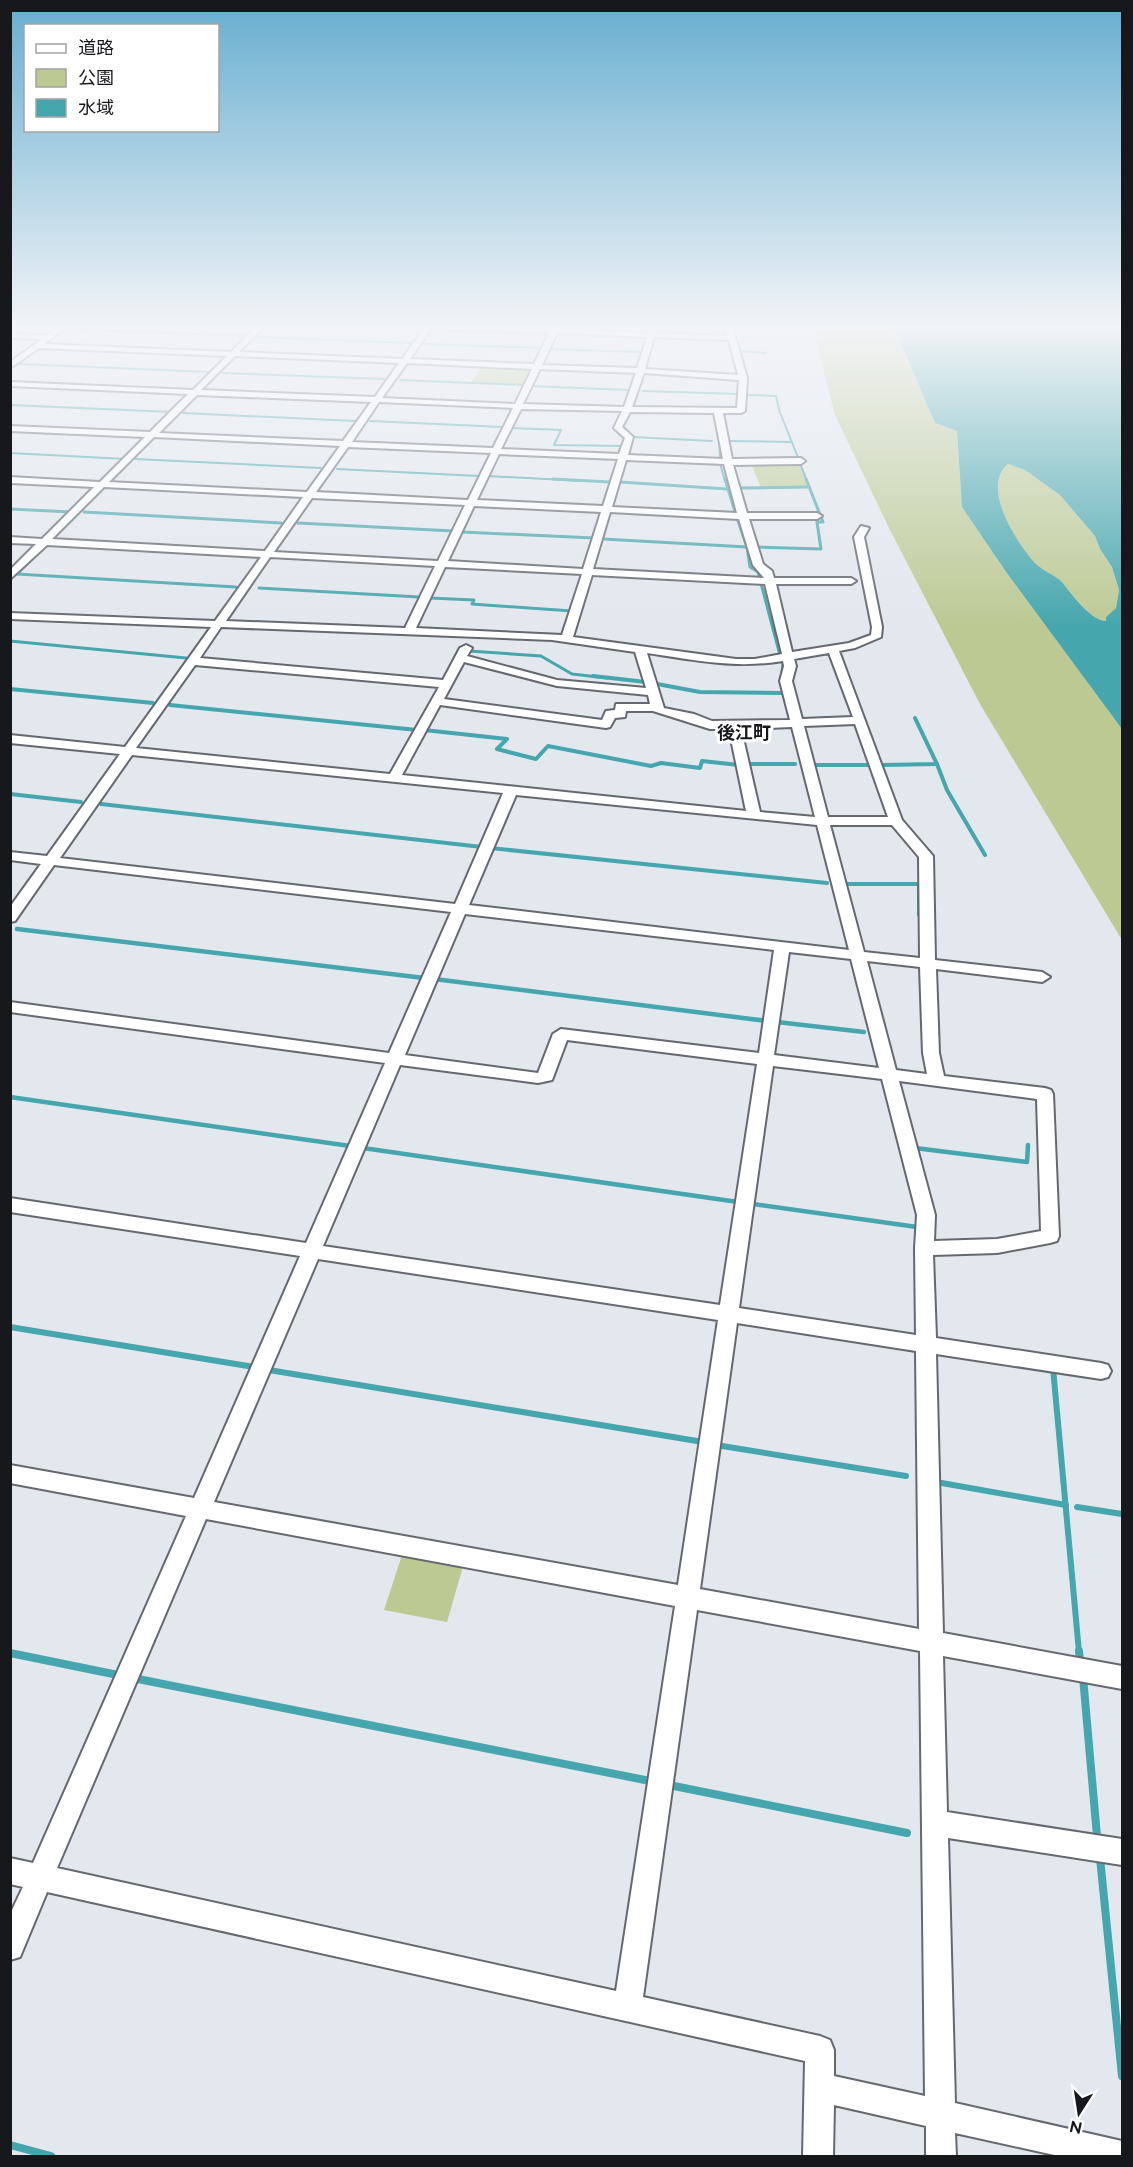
<svg xmlns="http://www.w3.org/2000/svg" width="1133" height="2167" font-family="Raleway,'Noto Sans JP',sans-serif">
<rect width="100%" height="100%" fill="#e3e7ee"/>
<g fill="#bcc993">
<polygon points="812,325 893,325 935,423 957,431 962,507 1122,729 1122,940 980,704 889,528 835,415"/>
<polygon points="483,365 533,367 524,385 471,383"/>
<polygon points="751,463 800,463 809,487 761,488"/>
<path d="M1008 464 1025 470 1060 495 1095 536 1100 549 1112 567 1119 590 1116 608 1106 617V621C1092 621 1071 593 1062 582 1055 575 1043 571 1035 563 1017 543 980 487 1008 464Z"/>
<polygon points="403,1552 464,1563 447,1622 384,1610"/>
</g>
<path fill="#45a6ad" fill-rule="evenodd" d="M893 325H1122V729L1007 573 962 507 957 431 935 423ZM1008 464 1025 470 1060 495 1095 536 1100 549 1112 567 1119 590 1116 608 1106 617V621C1091 621 1071 593 1062 582 1055 575 1043 571 1035 563 1017 543 980 487 1008 464Z"/>
<g fill="none" stroke-linecap="round" stroke-linejoin="round">
<g stroke="#45a6ad" stroke-width="2">
<polyline points="704,325 723,326"/>
<polyline points="65,329 248,336"/>
<polyline points="258,337 410,343"/>
<polyline points="424,344 543,348"/>
<polyline points="548,349 640,352"/>
<polyline points="738,351 766,353"/>
<polyline points="649,356 658,325"/>
<polyline points="19,364 211,372"/>
<polyline points="223,373 384,379"/>
<polyline points="400,380 524,385"/>
<polyline points="531,386 628,390"/>
<polyline points="643,391 739,394"/>
<polyline points="745,395 776,396 780,413"/>
<polyline points="10,405 172,412"/>
<polyline points="634,405 640,384"/>
<polyline points="183,413 355,421"/>
<polyline points="781,415 799,460"/>
<polyline points="370,421 503,427"/>
<polyline points="511,428 561,430 554,445 622,446"/>
<polyline points="719,436 720,460"/>
<polyline points="631,441 633,437 712,441"/>
<polyline points="728,441 792,442"/>
<polyline points="10,453 126,459"/>
<polyline points="135,459 321,468"/>
<polyline points="720,463 725,481"/>
<polyline points="800,463 807,481"/>
<polyline points="337,469 479,476"/>
<polyline points="488,476 584,481"/>
</g>
<g stroke="#45a6ad" stroke-width="3">
<polyline points="553,479 610,482"/>
<polyline points="725,479 736,515"/>
<polyline points="620,482 727,489"/>
<polyline points="738,488 809,487"/>
<polyline points="10,509 71,512"/>
<polyline points="84,512 281,523"/>
<polyline points="737,518 747,547 750,567 758,572 780,655"/>
<polyline points="298,523 453,531"/>
<polyline points="462,532 594,538"/>
<polyline points="603,539 747,547"/>
<polyline points="755,547 821,549 817,522 823,522 806,479"/>
<polyline points="36,555 17,574 236,587"/>
<polyline points="259,588 419,597"/>
<polyline points="430,598 474,600 472,604 572,611"/>
<polyline points="10,641 186,658"/>
<polyline points="467,655 469,651 541,656 572,674 607,678"/>
<polyline points="782,673 783,664"/>
</g>
<g stroke="#45a6ad" stroke-width="4">
<polyline points="593,676 646,682"/>
<polyline points="657,684 700,692 781,693"/>
<polyline points="10,689 153,703"/>
<polyline points="170,705 417,730"/>
<polyline points="424,730 507,739 497,749 536,759 548,746 651,766 661,763 700,768 702,761 739,765"/>
<polyline points="746,764 795,764"/>
<polyline points="937,764 947,790 985,855"/>
<polyline points="814,765 867,765"/>
<polyline points="883,765 937,764 915,718"/>
<polyline points="10,794 81,802"/>
<polyline points="101,804 482,847"/>
<polyline points="490,848 827,883"/>
<polyline points="847,884 919,884 919,915"/>
</g>
<g stroke="#45a6ad" stroke-width="4.5">
<polyline points="17,929 424,978"/>
<polyline points="434,979 767,1021"/>
<polyline points="777,1022 864,1032"/>
<polyline points="10,1097 350,1146"/>
<polyline points="363,1148 738,1202"/>
<polyline points="915,1148 1027,1162 1028,1145"/>
<polyline points="753,1204 917,1227"/>
</g>
<g stroke="#45a6ad" stroke-width="6">
<polyline points="10,1327 254,1367"/>
<polyline points="1053,1368 1079,1652"/>
<polyline points="269,1370 703,1442"/>
<polyline points="716,1445 906,1476"/>
<polyline points="936,1482 1066,1505"/>
<polyline points="1077,1507 1122,1514"/>
</g>
<g stroke="#45a6ad" stroke-width="8">
<polyline points="1079,1651 1080,1663"/>
<polyline points="10,1653 118,1675"/>
<polyline points="1083,1677 1097,1836"/>
<polyline points="133,1678 650,1781"/>
<polyline points="669,1785 907,1833"/>
<polyline points="1100,1858 1122,2076"/>
<polyline points="10,2145 51,2156"/>
</g>
<g stroke="#65696f" stroke-width="4">
<path id="minor" d="M60 325H69L44 344 231 352 258 325H266L239 352 402 359 424 328 389 325 552 329 553 325H561L559 329 648 333 651 325H657L656 333 727 336 724 325H732L747 378 745 411 741 413H723L732 459 801 458 805 461 801 464 733 465 747 513H817L822 516 817 519H749L763 564 772 571 774 578H851L856 581 851 584H776L792 652 849 643 871 635 872 627 854 537 861 526 869 528 864 537 882 627 881 637 855 648 839 651 902 820 933 856 935 960 1042 972 1050 977 1042 982 936 969 939 1053 944 1076 1045 1088 1051 1090 1053 1094 1059 1236 1057 1241 1050 1243 997 1253 933 1255 936 1338 1101 1363 1108 1365 1111 1371 1108 1377 1101 1379 936 1354 943 1633 1122 1666V1689L943 1656 947 1812 1122 1839V1865L948 1838 955 2103 1122 2141V2156H1059L955 2133 956 2156H926V2126L834 2105 833 2156H803L805 2061 47 1892 20 1957 10 1960V1914L23 1887 10 1884V1858L33 1863 186 1516 10 1483V1465L194 1498 300 1256 10 1212V1198L306 1243 385 1063 10 1012V1002L389 1053 451 912 54 865 15 921 10 922V907L41 864 10 860V852L47 856 120 754 10 743V735L125 747 211 627 10 619V613L215 621 261 557 47 545 10 579V570L36 544 10 543V537L42 539 94 487 10 483V477L100 482 145 437 10 431V426L150 432 188 394 10 386V382L193 390 227 356 39 348 10 368V362L42 339 10 338V334L47 335ZM431 329 549 333 534 364 410 359ZM557 333 647 337 637 368 542 365ZM654 337 729 340 738 375 645 369ZM235 356 399 363 375 397 201 390ZM407 363 532 369 515 404 382 398ZM540 369 636 373 624 407 523 404ZM644 373 739 380 737 408 632 407ZM197 395 371 402 343 441 159 433ZM379 402 513 408 493 448 352 442ZM521 409 622 411 614 428 625 438 619 454 501 449ZM630 412 714 413 723 459 628 455 633 437 622 427ZM154 437 340 446 307 492 109 482ZM348 447 491 453 468 500 316 492ZM499 454 618 459 603 506 477 500ZM626 460 724 464 737 513 612 507ZM104 487 303 497 265 551 52 539ZM312 498 465 505 438 561 274 552ZM474 506 601 512 583 569 448 561ZM610 512 739 519 753 565 764 578 593 569ZM270 557 435 566 405 628 226 621ZM445 567 582 574 562 635 416 628ZM592 575 765 584 782 654 755 659H736L573 637ZM221 627 552 640 635 652 646 688 557 680 467 656 472 648 466 645 460 648 443 680 200 658ZM647 653C695 660 735 669 783 661L784 666 780 681 790 720 712 721 694 714 664 708ZM829 653 853 717 802 719 792 681 796 666 794 659ZM464 662 557 686 648 695 650 704H616L615 710 606 711 602 720 444 699ZM195 665 439 687 390 774 136 748ZM440 705 606 728 610 727 615 718 625 717 626 711H653L710 729H729L746 811 402 775ZM855 724 888 817H828L804 726ZM792 727 815 817 760 812 741 729ZM132 755 503 793 455 904 60 858ZM516 795 817 825 849 950 469 905ZM830 825H892L919 857 920 958 864 952ZM465 914 774 950 759 1053 561 1029 553 1034 538 1073 405 1055ZM789 952 851 959 879 1068 774 1055ZM867 961 920 967 923 1053 927 1074 896 1070ZM567 1040 757 1064 720 1305 323 1246 400 1065 538 1083 552 1080ZM773 1066 882 1079 917 1215 915 1248 916 1335 739 1308ZM899 1081 1037 1099 1041 1231 997 1239 934 1241 935 1215ZM318 1259 718 1320 678 1585 214 1502ZM737 1323 916 1351 919 1629 700 1589ZM206 1519 675 1606 616 1991 57 1868ZM697 1610 920 1651 925 2096 834 2076V2050L830 2040 820 2036 643 1997Z"/>
</g>
<use href="#minor" fill="#fff" fill-rule="evenodd"/>
</g>
<linearGradient id="sky" x2="0" y2="1"><stop stop-color="#67aed0"/><stop offset="0.52" stop-color="#f2f4f7"/><stop offset="1" stop-color="#f2f4f7" stop-opacity="0"/></linearGradient>
<rect width="1133" height="628" fill="url(#sky)"/>
<g text-anchor="middle" stroke-width="6" stroke-linejoin="round" paint-order="stroke">
<g font-size="18" font-weight="bold" fill="#17181b" stroke="#fff">
<text x="744" y="739">後江町</text>
</g>
</g>
<rect width="1133" height="2167" fill="none" stroke="#17181b" stroke-width="24"/>
<rect x="24" y="24" width="195" height="108" fill="#ffffff" stroke="#a2a3a4" stroke-width="1.5"/>
<rect x="36" y="44" width="30" height="9" fill="#ffffff" stroke="#a2a3a4" stroke-width="1.5"/>
<text x="78" y="54" font-size="18" fill="#17181b">道路</text>
<rect x="36" y="69" width="30" height="18" fill="#bcc993" stroke="#a2a3a4" stroke-width="1.5"/>
<text x="78" y="84" font-size="18" fill="#17181b">公園</text>
<rect x="36" y="99" width="30" height="18" fill="#45a6ad" stroke="#a2a3a4" stroke-width="1.5"/>
<text x="78" y="114" font-size="18" fill="#17181b">水域</text>
<g transform="translate(1079 2113) rotate(192)" stroke="#ffffff" stroke-width="4.5" paint-order="stroke">
<path d="M0-4.5L10 22L0 15L-10 22Z" fill="#17181b"/>
<text y="-9" font-size="16" font-weight="bold" text-anchor="middle" fill="#17181b">N</text>
</g>
</svg>
